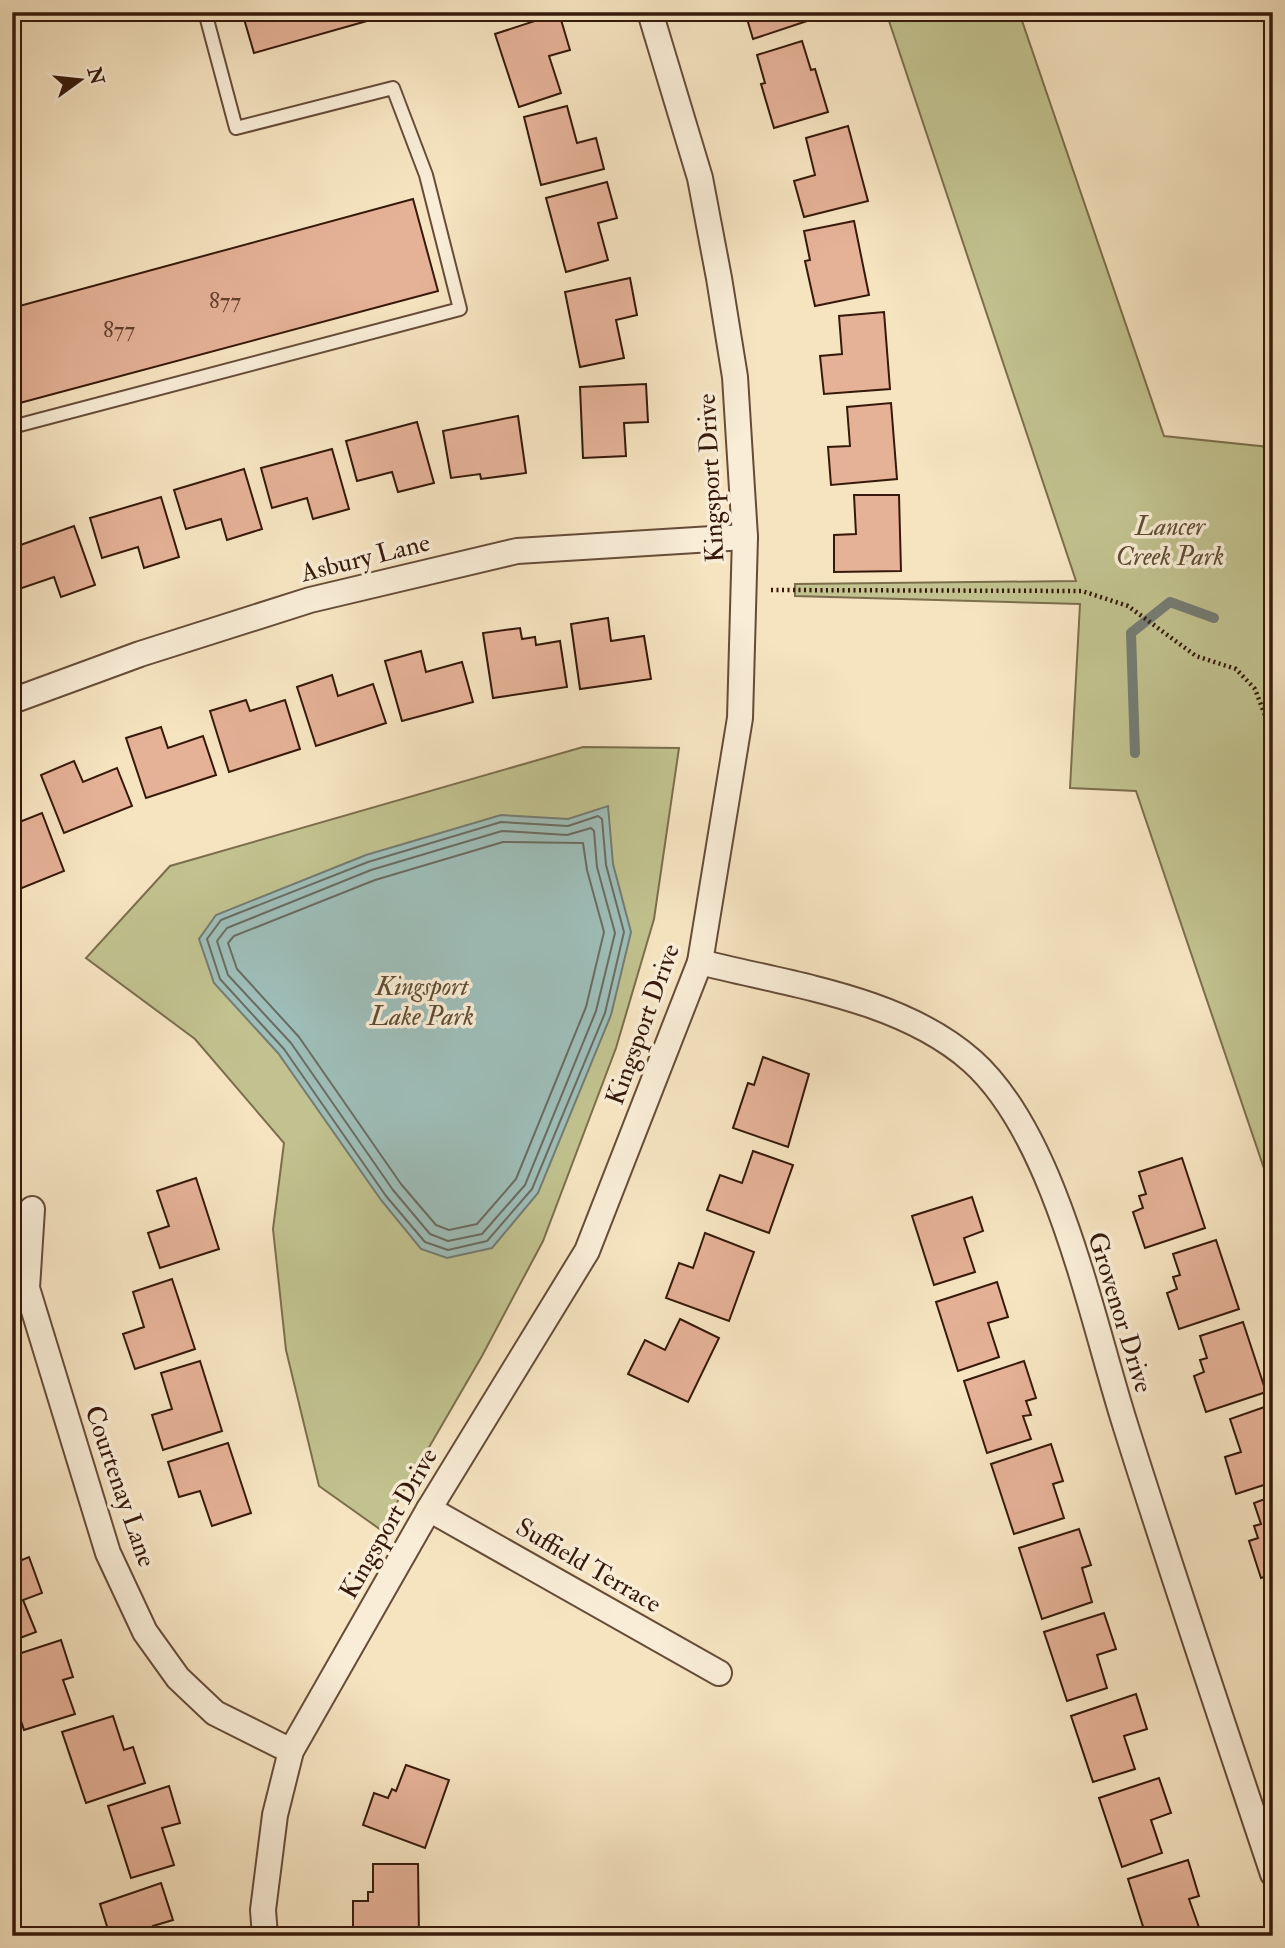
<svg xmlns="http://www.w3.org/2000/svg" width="1285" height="1948" font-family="'IM FELL Double Pica',serif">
<rect width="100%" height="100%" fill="#f6e4c1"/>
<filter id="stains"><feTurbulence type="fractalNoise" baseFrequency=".00286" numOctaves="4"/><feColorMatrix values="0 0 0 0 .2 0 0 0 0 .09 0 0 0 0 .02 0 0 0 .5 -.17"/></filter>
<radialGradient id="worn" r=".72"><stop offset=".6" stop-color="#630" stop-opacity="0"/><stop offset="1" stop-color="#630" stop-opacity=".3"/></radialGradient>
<g fill="#c1c28f" stroke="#7c6e4c" stroke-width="2">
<polygon points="886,12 1019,12 1164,436 1269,447 1273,458 1273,1195 1136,791 1070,788 1080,604 795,596 795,584 1076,581"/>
<polygon points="583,747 679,748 654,919 616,1048 543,1241 482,1356 381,1530 319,1486 286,1350 273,1229 284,1143 195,1039 86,958 170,866"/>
</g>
<polygon fill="#9ebeb9" stroke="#747c73" stroke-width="2" points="608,806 613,864 631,932 611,1015 538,1193 492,1248 447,1258 421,1249 381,1200 278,1053 214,983 199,939 216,915 366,855 501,815 568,819"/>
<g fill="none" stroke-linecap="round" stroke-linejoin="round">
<g stroke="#6a6c62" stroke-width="2">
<polygon points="598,816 602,819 606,865 624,932 605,1013 532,1189 487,1241 448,1250 425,1242 386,1196 284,1049 220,979 207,939 221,920 368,862 501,822 568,826"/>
<polygon points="591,828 594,831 597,867 615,933 596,1011 525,1185 482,1234 448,1241 430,1234 393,1190 291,1043 228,975 217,941 227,928 371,870 502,831 567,835"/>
<polygon points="503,842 583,843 587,870 604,932 586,1007 516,1179 477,1224 449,1230 436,1225 401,1184 299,1037 237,969 228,943 234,936 375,880"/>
</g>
<polyline stroke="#747c73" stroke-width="10" points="1135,753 1131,633 1170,602 1214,618"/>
</g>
<g fill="#e5b197" stroke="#36190a" stroke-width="2">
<polygon points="242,12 372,12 374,19 254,53"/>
<polygon points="745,12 811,12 813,19 753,39"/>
<polygon points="559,13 570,50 549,56 561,93 519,107 495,34"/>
<polygon points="802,41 811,70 815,69 828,112 774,128 761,84 765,83 757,55"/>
<polygon points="567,106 577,143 596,138 604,169 541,185 524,117"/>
<polygon points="848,126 868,201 804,217 794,181 815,175 806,138"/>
<polygon points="607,182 617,218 598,223 608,260 566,272 546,198"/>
<polygon points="413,199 438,291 16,404 12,390 12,308"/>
<polygon points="854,221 869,295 815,306 805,261 810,260 804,231"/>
<polygon points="630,278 637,315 616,320 624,358 580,367 565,292"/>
<polygon points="884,312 890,389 824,394 820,356 842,354 839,316"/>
<polygon points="646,384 648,422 624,423 626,456 583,458 580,387"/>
<polygon points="891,403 897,479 831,485 828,447 850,446 847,407"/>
<polygon points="518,416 526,473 481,479 480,474 451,478 443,431"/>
<polygon points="417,422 434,483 398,492 392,472 357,481 346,441"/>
<polygon points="332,449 349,509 313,519 307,498 272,508 261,468"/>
<polygon points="244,469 262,529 227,540 221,519 186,529 174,490"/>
<polygon points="854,495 899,495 901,571 834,572 834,535 856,534"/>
<polygon points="161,497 179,557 144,568 138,547 102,558 90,518"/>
<polygon points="74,526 95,585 61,597 54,577 19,589 12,571 12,548"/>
<polygon points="608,618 611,641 644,636 651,679 580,689 571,624"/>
<polygon points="520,628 522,639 535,637 536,645 560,641 567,687 493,698 483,633"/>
<polygon points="421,651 426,672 462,662 473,702 402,721 385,661"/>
<polygon points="332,675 338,696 373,684 386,723 316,746 297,687"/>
<polygon points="246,700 250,711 285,700 300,749 229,772 210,711"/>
<polygon points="161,727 168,748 203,736 216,775 146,798 126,738"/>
<polygon points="74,761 83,782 117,768 132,806 64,833 41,775"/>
<polygon points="42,813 64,871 12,892 12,844 15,843 12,825"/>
<polygon points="763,1057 809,1074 788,1147 733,1128 748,1083 754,1085"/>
<polygon points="753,1151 793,1165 769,1233 707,1210 720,1175 742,1183"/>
<polygon points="1182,1158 1205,1228 1145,1248 1133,1212 1143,1208 1139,1196 1146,1194 1139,1172"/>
<polygon points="196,1178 219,1249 160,1268 148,1233 169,1226 157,1191"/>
<polygon points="972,1197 983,1231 964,1238 975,1272 934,1285 912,1216"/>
<polygon points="705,1233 754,1252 729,1321 666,1298 679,1263 693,1268"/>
<polygon points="1216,1240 1239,1309 1179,1329 1167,1293 1177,1289 1173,1277 1180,1275 1173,1254"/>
<polygon points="172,1279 195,1349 135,1369 123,1334 144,1327 133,1292"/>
<polygon points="997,1282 1008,1317 988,1323 999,1357 958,1371 936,1302"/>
<polygon points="680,1319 719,1338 688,1402 628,1374 645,1340 665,1350"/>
<polygon points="1243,1322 1266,1392 1206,1412 1194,1376 1204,1372 1200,1360 1207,1358 1200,1336"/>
<polygon points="200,1361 222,1431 163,1450 152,1415 172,1409 161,1373"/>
<polygon points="1024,1361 1036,1398 1026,1401 1031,1415 1023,1416 1031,1439 987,1453 964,1381"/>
<polygon points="1273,1404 1273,1482 1236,1494 1225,1457 1241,1452 1230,1419"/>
<polygon points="228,1443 251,1513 212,1526 200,1491 179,1497 168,1462"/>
<polygon points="1051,1444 1063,1481 1053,1484 1064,1518 1014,1534 991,1464"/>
<polygon points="1273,1496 1273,1574 1261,1578 1249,1541 1258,1538 1254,1526 1261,1524 1254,1503"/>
<polygon points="1079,1529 1091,1565 1082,1568 1092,1602 1042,1619 1019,1548"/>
<polygon points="29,1557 42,1593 23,1600 36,1632 12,1641 12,1564"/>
<polygon points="1273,1586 1273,1616 1264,1589"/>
<polygon points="1104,1613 1116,1649 1097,1655 1107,1688 1067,1701 1044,1632"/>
<polygon points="61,1640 73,1677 63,1680 75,1714 24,1730 12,1694 12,1656"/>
<polygon points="1136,1694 1147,1729 1124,1736 1135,1769 1093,1782 1071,1716"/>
<polygon points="113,1716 124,1750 133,1747 145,1783 86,1803 62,1732"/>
<polygon points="406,1765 449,1780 425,1848 363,1825 374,1793 388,1798 392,1789 396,1791"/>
<polygon points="1159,1778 1171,1813 1151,1820 1162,1853 1122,1867 1099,1798"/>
<polygon points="169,1786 180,1823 162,1828 174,1865 131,1878 108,1806"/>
<polygon points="1188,1860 1199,1896 1189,1899 1201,1933 1146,1936 1128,1879"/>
<polygon points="373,1864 418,1864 419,1936 353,1936 353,1901 368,1901 368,1892 373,1892"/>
<polygon points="161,1883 173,1920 153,1926 157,1936 110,1936 100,1904"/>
</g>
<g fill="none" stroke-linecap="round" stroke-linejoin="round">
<g stroke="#664c38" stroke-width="16">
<polyline id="service" points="12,427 460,309 426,175 393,88 236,128 205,12"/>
</g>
<g stroke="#664c38" stroke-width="28">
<g id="minor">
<polyline points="12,701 140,654 310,600 517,551 745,537"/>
<path d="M700 962C790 985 901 998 972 1061 1056 1136 1091 1317 1125 1424 1172 1574 1223 1724 1273 1874"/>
<polyline points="32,1209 27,1288 108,1553 145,1632 178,1678 215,1713 291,1751"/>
<polyline points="429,1509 719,1673"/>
<polyline points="265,1936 263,1910 275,1815 291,1751 429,1509 587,1251 700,962 740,718 745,537 735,377 719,278 700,178 650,12"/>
</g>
</g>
<polyline stroke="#36190a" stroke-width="4.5" stroke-dasharray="2 3.5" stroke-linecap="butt" points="771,590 1082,591 1128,606 1196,656 1236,669 1255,689 1273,736"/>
<use href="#service" stroke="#f9edd7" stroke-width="12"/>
<use href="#minor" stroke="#f9edd7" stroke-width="24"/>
</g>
<g text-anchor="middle" stroke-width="7" stroke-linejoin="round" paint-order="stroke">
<g font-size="23" fill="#623f2d">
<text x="225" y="308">877</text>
<text x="119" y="337">877</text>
</g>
<g font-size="26" fill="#36190a" stroke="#f9edd7">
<text transform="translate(710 478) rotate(-93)" y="9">Kingsport Drive</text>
<text transform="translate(365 557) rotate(-14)" y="9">Asbury Lane</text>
<text transform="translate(642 1024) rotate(-70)" y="9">Kingsport Drive</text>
<text transform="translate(1121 1312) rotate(73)" y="9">Grovenor Drive</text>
<text transform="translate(121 1486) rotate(71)" y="9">Courtenay Lane</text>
<text transform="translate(388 1523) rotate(-60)" y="9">Kingsport Drive</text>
<text transform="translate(589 1565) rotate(30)" y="9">Suffield Terrace</text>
</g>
<g font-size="26" font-style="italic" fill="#604c32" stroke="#f9edd7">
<text x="1170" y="535">Lancer<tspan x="1170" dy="30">Creek Park</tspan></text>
<text x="422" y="995">Kingsport<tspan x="422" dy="30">Lake Park</tspan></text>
</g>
</g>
<rect width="1285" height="1948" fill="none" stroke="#f6e4c1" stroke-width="42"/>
<rect x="14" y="14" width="1257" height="1920" fill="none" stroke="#36190a" stroke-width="3.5"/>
<rect x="21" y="21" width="1243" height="1906" fill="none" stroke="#36190a" stroke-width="2"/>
<g transform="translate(80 80) rotate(75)" stroke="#f9edd7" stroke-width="5" paint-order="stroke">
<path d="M0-5L12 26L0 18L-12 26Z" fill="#36190a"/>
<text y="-10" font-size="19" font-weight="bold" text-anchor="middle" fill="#36190a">N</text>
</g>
<rect width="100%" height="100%" filter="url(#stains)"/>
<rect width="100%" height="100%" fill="url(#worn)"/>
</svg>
